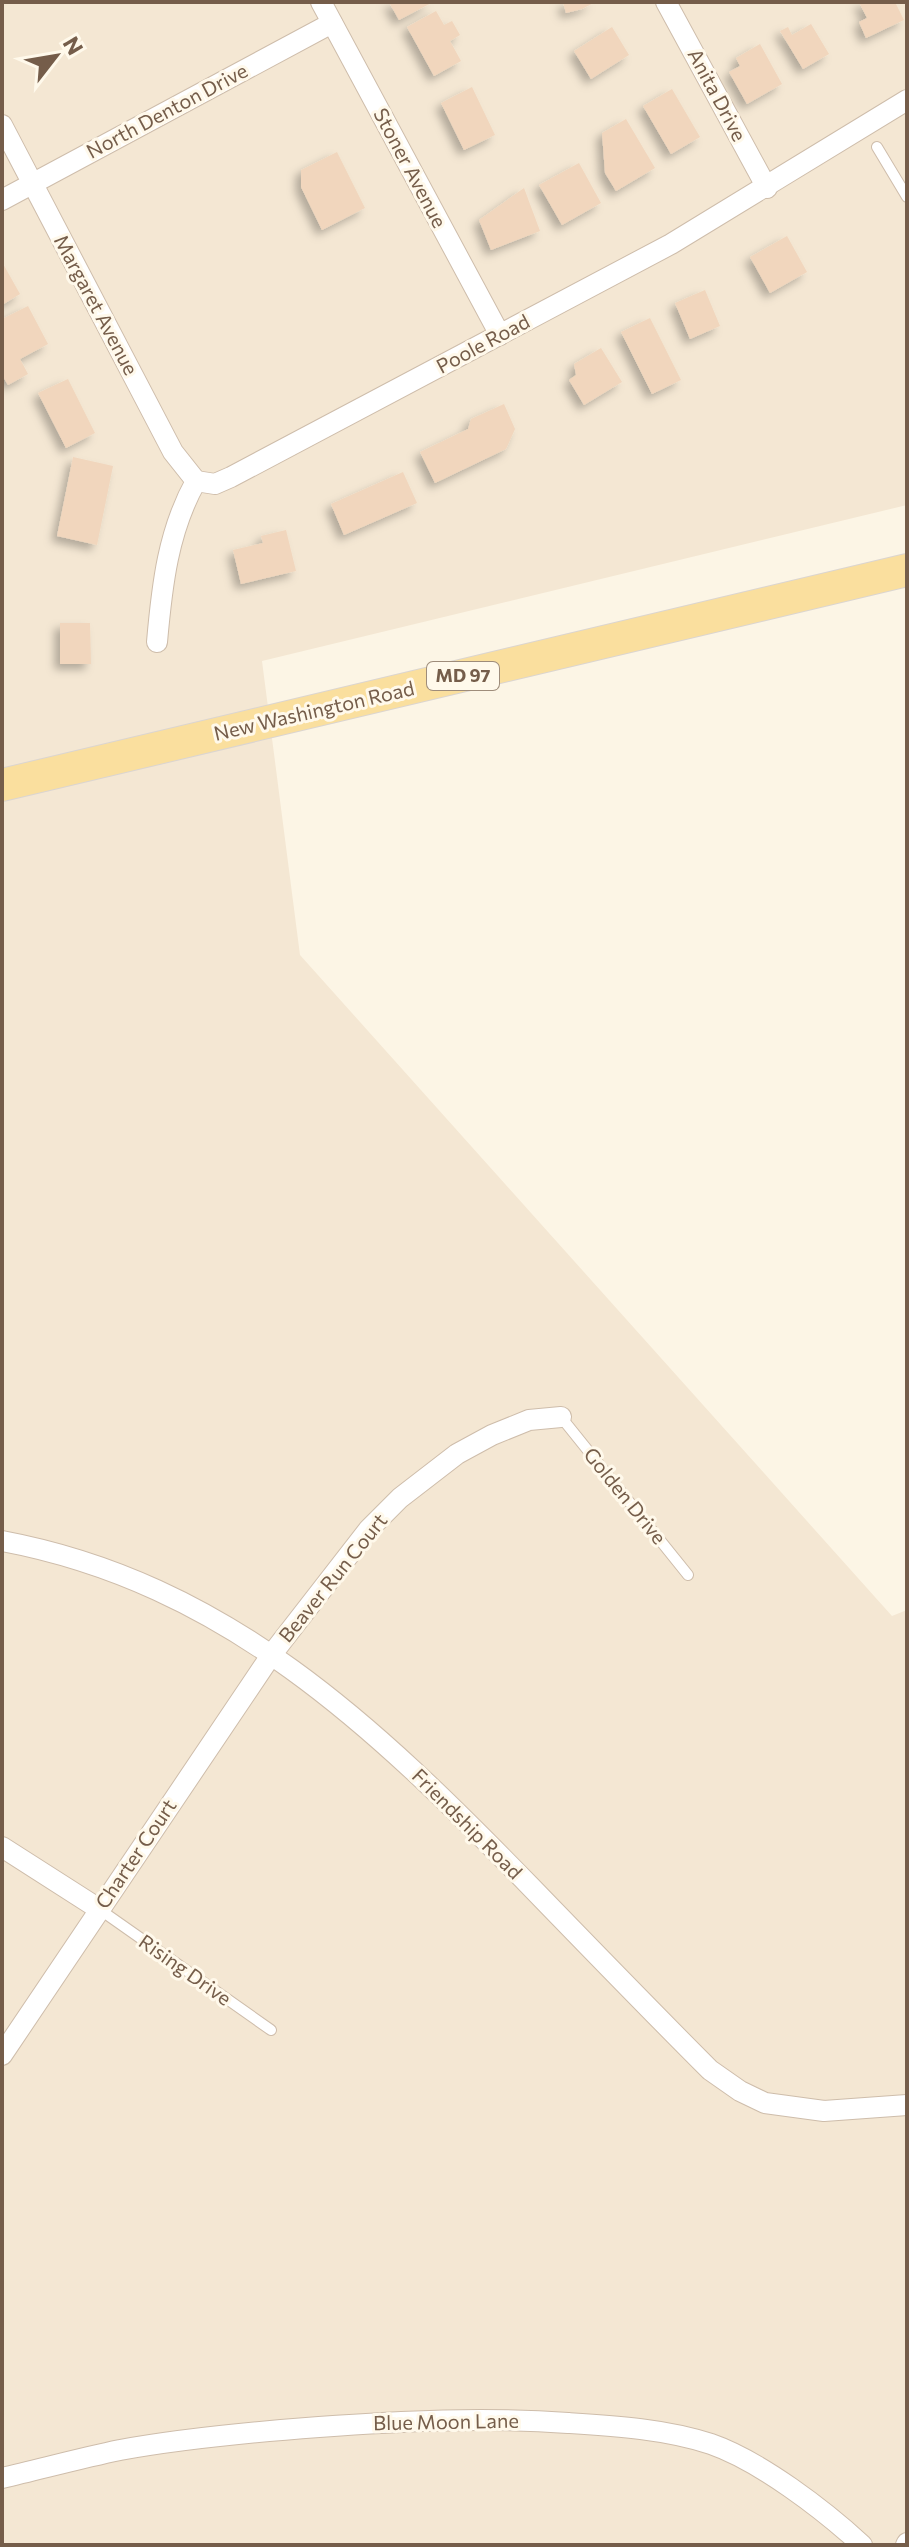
<svg xmlns="http://www.w3.org/2000/svg" width="909" height="2547" font-family="Commissioner,sans-serif">
<defs>
<filter id="shadow"><feDropShadow dx="-5.5" dy="5.5" stdDeviation="4" flood-color="#0004"/></filter>
</defs>
<rect width="100%" height="100%" fill="#fcf5e5"/>
<polygon fill="#f4e7d3" points="2,2 907,2 907,505 262,661 300,955 892,1616 907,1610 907,2545 2,2545"/>
<g fill="#f1d6bd" filter="url(#shadow)">
<polygon points="389,2 433,2 399,20"/>
<polygon points="563,2 595,2 582,9 566,13"/>
<polygon points="859,2 895,2 904,20 866,38 859,22 867,18"/>
<polygon points="436,11 444,25 452,21 460,35 450,41 461,61 434,76 407,27"/>
<polygon points="811,24 829,54 803,69 780,31 788,27 792,35"/>
<polygon points="612,27 629,55 591,79 574,51"/>
<polygon points="760,44 782,84 747,104 729,72 740,66 736,58"/>
<polygon points="472,87 495,135 464,150 441,103"/>
<polygon points="672,89 700,137 671,154 643,106"/>
<polygon points="626,119 655,168 616,191 605,173 602,133"/>
<polygon points="337,152 365,208 322,230 301,187 301,170"/>
<polygon points="579,163 601,203 562,225 539,185"/>
<polygon points="524,188 540,231 491,250 479,220"/>
<polygon points="787,236 807,272 770,293 750,257"/>
<polygon points="2,262 20,294 2,305"/>
<polygon points="705,290 720,326 690,339 675,303"/>
<polygon points="28,306 48,344 20,359 28,374 8,385 2,375 2,319"/>
<polygon points="650,318 681,380 652,394 621,332"/>
<polygon points="601,348 622,382 584,405 569,380 576,375 574,364"/>
<polygon points="68,379 95,433 66,448 38,393"/>
<polygon points="504,404 515,429 506,449 435,483 420,452 468,429 471,419"/>
<polygon points="73,457 113,466 97,545 57,536"/>
<polygon points="403,472 417,503 344,535 331,504"/>
<polygon points="286,530 296,571 241,584 233,550 263,543 261,536"/>
<polygon points="60,623 90,623 91,664 60,664"/>
</g>
<g fill="none" stroke-linecap="round" stroke-linejoin="round">
<g stroke="#cebdab" stroke-width="12">
<g id="service">
<polyline points="877,147 907,197"/>
<polyline points="561,1417 688,1575"/>
<polyline points="99,1909 271,2030"/>
</g>
</g>
<g stroke="#cebdab" stroke-width="22">
<g id="minor">
<polyline points="321,2 500,335"/>
<polyline points="666,2 767,188"/>
<polyline points="2,125 173,452 196,481"/>
<polyline points="2,200 332,23"/>
<polyline points="196,481 215,484 231,477 671,244 907,100"/>
<path d="M157 642C162 585 168 531 196 481"/>
<path d="M2 1541C226 1583 375 1727 529 1885 589 1947 649 2009 710 2070L740 2091 765 2103 824 2111 907 2105"/>
<polyline points="2,1847 99,1909"/>
<polyline points="2,2055 272,1654 369,1529 400,1498 457,1454 492,1435 529,1420 561,1417"/>
<path d="M2 2478C41 2469 81 2458 120 2450 186 2438 252 2432 319 2427 402 2421 484 2417 568 2423 615 2426 665 2429 711 2444 760 2461 824 2510 862 2545"/>
<polyline points="906,2545 907,2543"/>
</g>
</g>
<g stroke="#dbd5d0" stroke-width="34">
<polyline id="primary" points="2,785 907,570"/>
</g>
<use href="#service" stroke="#fff" stroke-width="10"/>
<use href="#minor" stroke="#fff" stroke-width="20"/>
<use href="#primary" stroke="#fadf9e" stroke-width="32"/>
</g>
<g text-anchor="middle" stroke-width="6" stroke-linejoin="round" paint-order="stroke">
<rect fill="#fff9eb" stroke="#9e8c7a" stroke-width="2" x="427" y="662" width="72" height="28" rx="6"/>
<g font-size="18" font-weight="bold" fill="#755d4a">
<text x="463" y="682">MD 97</text>
</g>
<g font-size="20" fill="#755d4a" stroke="#fff9eb">
<text transform="translate(717 95) rotate(62)" y="7">Anita Drive</text>
<text transform="translate(167 111) rotate(-28)" y="7">North Denton Drive</text>
<text transform="translate(410 168) rotate(62)" y="7">Stoner Avenue</text>
<text transform="translate(96 305) rotate(62)" y="7">Margaret Avenue</text>
<text transform="translate(483 344) rotate(-28)" y="7">Poole Road</text>
<text transform="translate(314 711) rotate(-13)" y="7">New Washington Road</text>
<text transform="translate(625 1496) rotate(51)" y="7">Golden Drive</text>
<text transform="translate(333 1578) rotate(-51)" y="7">Beaver Run Court</text>
<text transform="translate(467 1824) rotate(45)" y="7">Friendship Road</text>
<text transform="translate(136 1854) rotate(-56)" y="7">Charter Court</text>
<text transform="translate(185 1970) rotate(35)" y="7">Rising Drive</text>
<text transform="translate(446 2422) rotate(-1)" y="7">Blue Moon Lane</text>
</g>
</g>
<rect width="909" height="2547" fill="none" stroke="#755d4a" stroke-width="8"/>
<g transform="translate(56 56) rotate(59)" stroke="#fff9eb" stroke-width="6" paint-order="stroke">
<path d="M0-6L14 30L0 20L-14 30Z" fill="#755d4a"/>
<text y="-12" font-size="22" font-weight="bold" text-anchor="middle" fill="#755d4a">N</text>
</g>
</svg>
